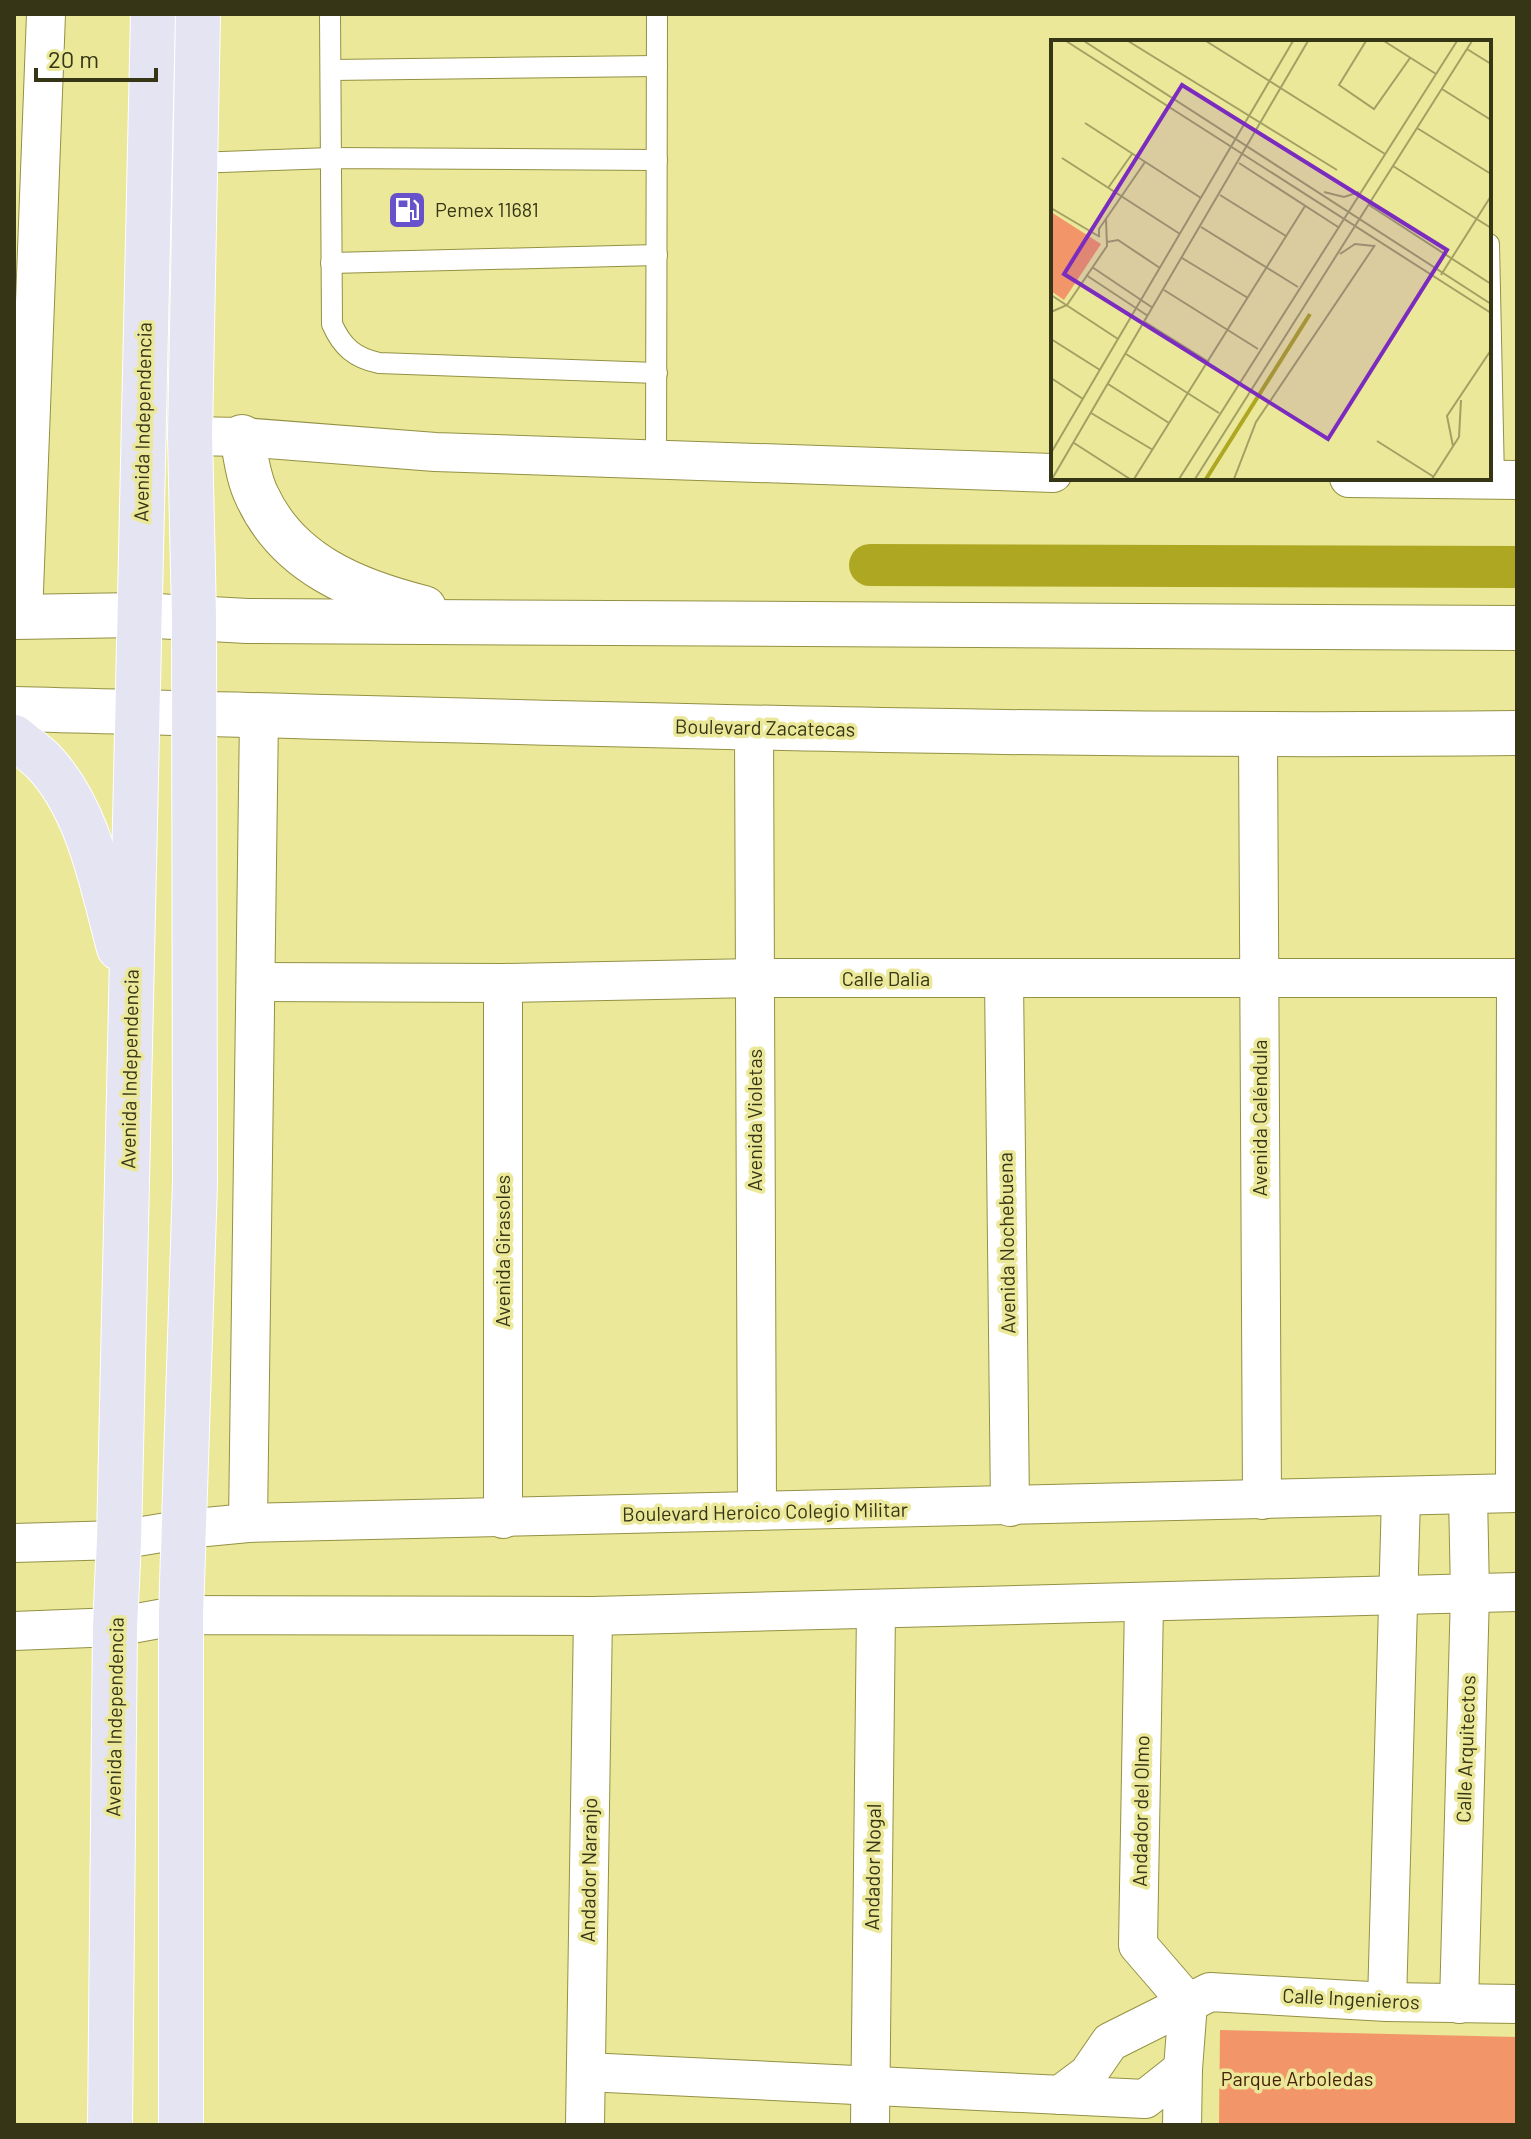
<svg xmlns="http://www.w3.org/2000/svg" width="1531" height="2139" font-family="Barlow,sans-serif">
<rect width="100%" height="100%" fill="#ebe899"/>
<polygon fill="#f29669" points="1220,2030 1517,2037 1517,2125 1219,2125"/>
<g fill="none" stroke-linecap="round" stroke-linejoin="round">
<polyline stroke="#aea722" stroke-width="42" points="870,565 1517,567"/>
<g stroke="#949144" stroke-width="22">
<g id="lane">
<path d="M330 14 332 324C342 347 355 358 379 363L657 373"/>
<polyline points="332,70 657,66"/>
<polyline points="195,163 331,158 657,160"/>
<polyline points="1489,244 1494,480"/>
<polyline points="331,263 657,255"/>
<polyline points="656,460 657,14"/>
</g>
</g>
<g stroke="#949144" stroke-width="40">
<g id="street">
<polyline points="190,436 242,437 435,452 1053,473"/>
<polyline points="1349,478 1517,480"/>
<polyline points="23,617 46,14"/>
<polyline points="754,728 757,1511"/>
<polyline points="1258,736 1262,1500"/>
<polyline points="1004,979 1010,1507"/>
<polyline points="256,982 503,983 755,978 1517,978"/>
<polyline points="503,983 503,1519"/>
<polyline points="1515,1493 1516,978"/>
<polyline points="248,1523 259,716"/>
<polyline points="14,1543 119,1540 185,1529 248,1523 1517,1493"/>
<polyline points="1144,1602 1138,1945 1188,2003"/>
<polyline points="14,1631 115,1627 181,1615 593,1616 1517,1592"/>
<polyline points="1387,2002 1401,1497"/>
<polyline points="1459,2004 1470,1593 1468,1495"/>
<polyline points="586,2072 1145,2099 1183,2069"/>
<polyline points="1060,2095 1088,2074 1110,2042 1210,1992 1387,2002 1517,2004"/>
<polyline points="585,2125 593,1616"/>
<polyline points="870,2125 876,1609"/>
<polyline points="1182,2125 1183,2069 1188,2003"/>
</g>
</g>
<g stroke="#949144" stroke-width="46">
<g id="secondary">
<path d="M242 437C246 457 248 478 257 496 288 564 356 591 424 608"/>
<polyline points="14,617 138,615 247,621 1517,628"/>
<path d="M14 709C515 721 1016 739 1517 733"/>
</g>
</g>
<g stroke="#fff" stroke-width="46">
<g id="primary">
<path d="M14 737C23 745 34 752 43 761 89 809 102 885 119 948"/>
<polyline points="110,2125 115,1627 119,1540 153,14"/>
<polyline points="181,2125 181,1615 195,1183 194,616 190,436 198,14"/>
</g>
</g>
<use href="#lane" stroke="#fff" stroke-width="20"/>
<use href="#street" stroke="#fff" stroke-width="38"/>
<use href="#secondary" stroke="#fff" stroke-width="44"/>
<use href="#primary" stroke="#e4e4f3" stroke-width="44"/>
</g>
<defs>
<g id="fuel-square" transform="scale(2)"><rect x="-9" y="-9" width="18" height="18" rx="4" fill="#6852cb" stroke="#ebe899"/><path d="M-5.5-6h7V0h2V4h1.3V-2.5L3-4.5l.8-.8L6-3V5H2.5V1h-1V6h-7ZM-4.2-4.7v3.2H.2V-4.7Z" fill="#fff"/></g>
</defs>
<g fill-rule="evenodd">
<use href="#fuel-square" x="407" y="210"/>
</g>
<g text-anchor="middle" stroke-width="7" stroke-linejoin="round" paint-order="stroke">
<g font-size="20" fill="#363515" stroke="#ebe899" text-anchor="start">
<text x="435" y="217">Pemex 11681</text>
</g>
<g font-size="20" fill="#363515" stroke="#ebe899">
<text transform="translate(143 422) rotate(-89)" y="7">Avenida Independencia</text>
<text transform="translate(765 728) rotate(1)" y="7">Boulevard Zacatecas</text>
<text x="886" y="986">Calle Dalia</text>
<text transform="translate(130 1069) rotate(-89)" y="7">Avenida Independencia</text>
<text transform="translate(1260 1118) rotate(-90)" y="7">Avenida Caléndula</text>
<text transform="translate(755 1120) rotate(-90)" y="7">Avenida Violetas</text>
<text transform="translate(1007 1243) rotate(-91)" y="7">Avenida Nochebuena</text>
<text transform="translate(503 1251) rotate(-90)" y="7">Avenida Girasoles</text>
<text transform="translate(765 1512) rotate(-1)" y="7">Boulevard Heroico Colegio Militar</text>
<text transform="translate(115 1717) rotate(-89)" y="7">Avenida Independencia</text>
<text transform="translate(1466 1749) rotate(-88)" y="7">Calle Arquitectos</text>
<text transform="translate(1141 1811) rotate(-89)" y="7">Andador del Olmo</text>
<text transform="translate(873 1867) rotate(-89)" y="7">Andador Nogal</text>
<text transform="translate(589 1870) rotate(-89)" y="7">Andador Naranjo</text>
<text transform="translate(1351 1999) rotate(3)" y="7">Calle Ingenieros</text>
</g>
<g font-size="20" fill="#48200a" stroke="#ebe899">
<text x="1297" y="2086">Parque Arboledas</text>
</g>
</g>
<g transform="translate(1051 40)">
<rect width="440" height="440" fill="#ebe899"/>
<path d="M0 172 50 204 13 260 0 251Z" fill="#f29669"/>
<path fill="none" stroke="#aea722" stroke-width="4" d="M155 439 259 274"/>
<path fill="none" stroke="#a3a064" stroke-width="2" d="M15 1 440 273M33 1 440 264M77 1 286 130M155 1 334 114M315 1 288 45 323 69 359 18M333 1 385 34M416 9 440 24M391 49 440 80M34 83 150 158M366 88 440 134M11 118 129 194M188 123 287 187M342 126 440 188M57 148 81 114M273 152 293 157 308 152M169 155 235 196M318 165 440 244M0 168 49 197M150 187 247 247M48 196V189L94 122M56 202 67 200 109 228M289 214 304 204 323 206M131 218 197 258M41 227 102 268M35 235 97 276M390 235 440 156M113 250 207 309M0 255 67 299M0 272 16 265 56 206 55 179M94 282 158 322M0 299 49 330M75 314 168 373M0 338 32 359M57 344 118 383M40 373 102 410M326 401 383 437M23 403 79 439M402 406 396 376 440 310M0 413 242 1M1 439 257 1M83 439 254 166M128 439 406 1M144 439 421 1M183 439 205 382 324 205M381 439 408 397 410 360"/>
<path fill="#7b2cbf" fill-opacity="0.15" stroke="#7b2cbf" stroke-width="4" d="M131 45 396 210 277 399 13 234Z"/>
<rect width="440" height="440" fill="none" stroke="#363515" stroke-width="4"/>
</g>
<rect width="1531" height="2139" fill="none" stroke="#363515" stroke-width="32"/>
<path d="M36 68v12h120v-12" fill="none" stroke="#363515" stroke-width="4"/>
<text x="48" y="68" font-size="24" fill="#363515" stroke="#ebe899" stroke-width="6" paint-order="stroke">20 m</text>
</svg>
